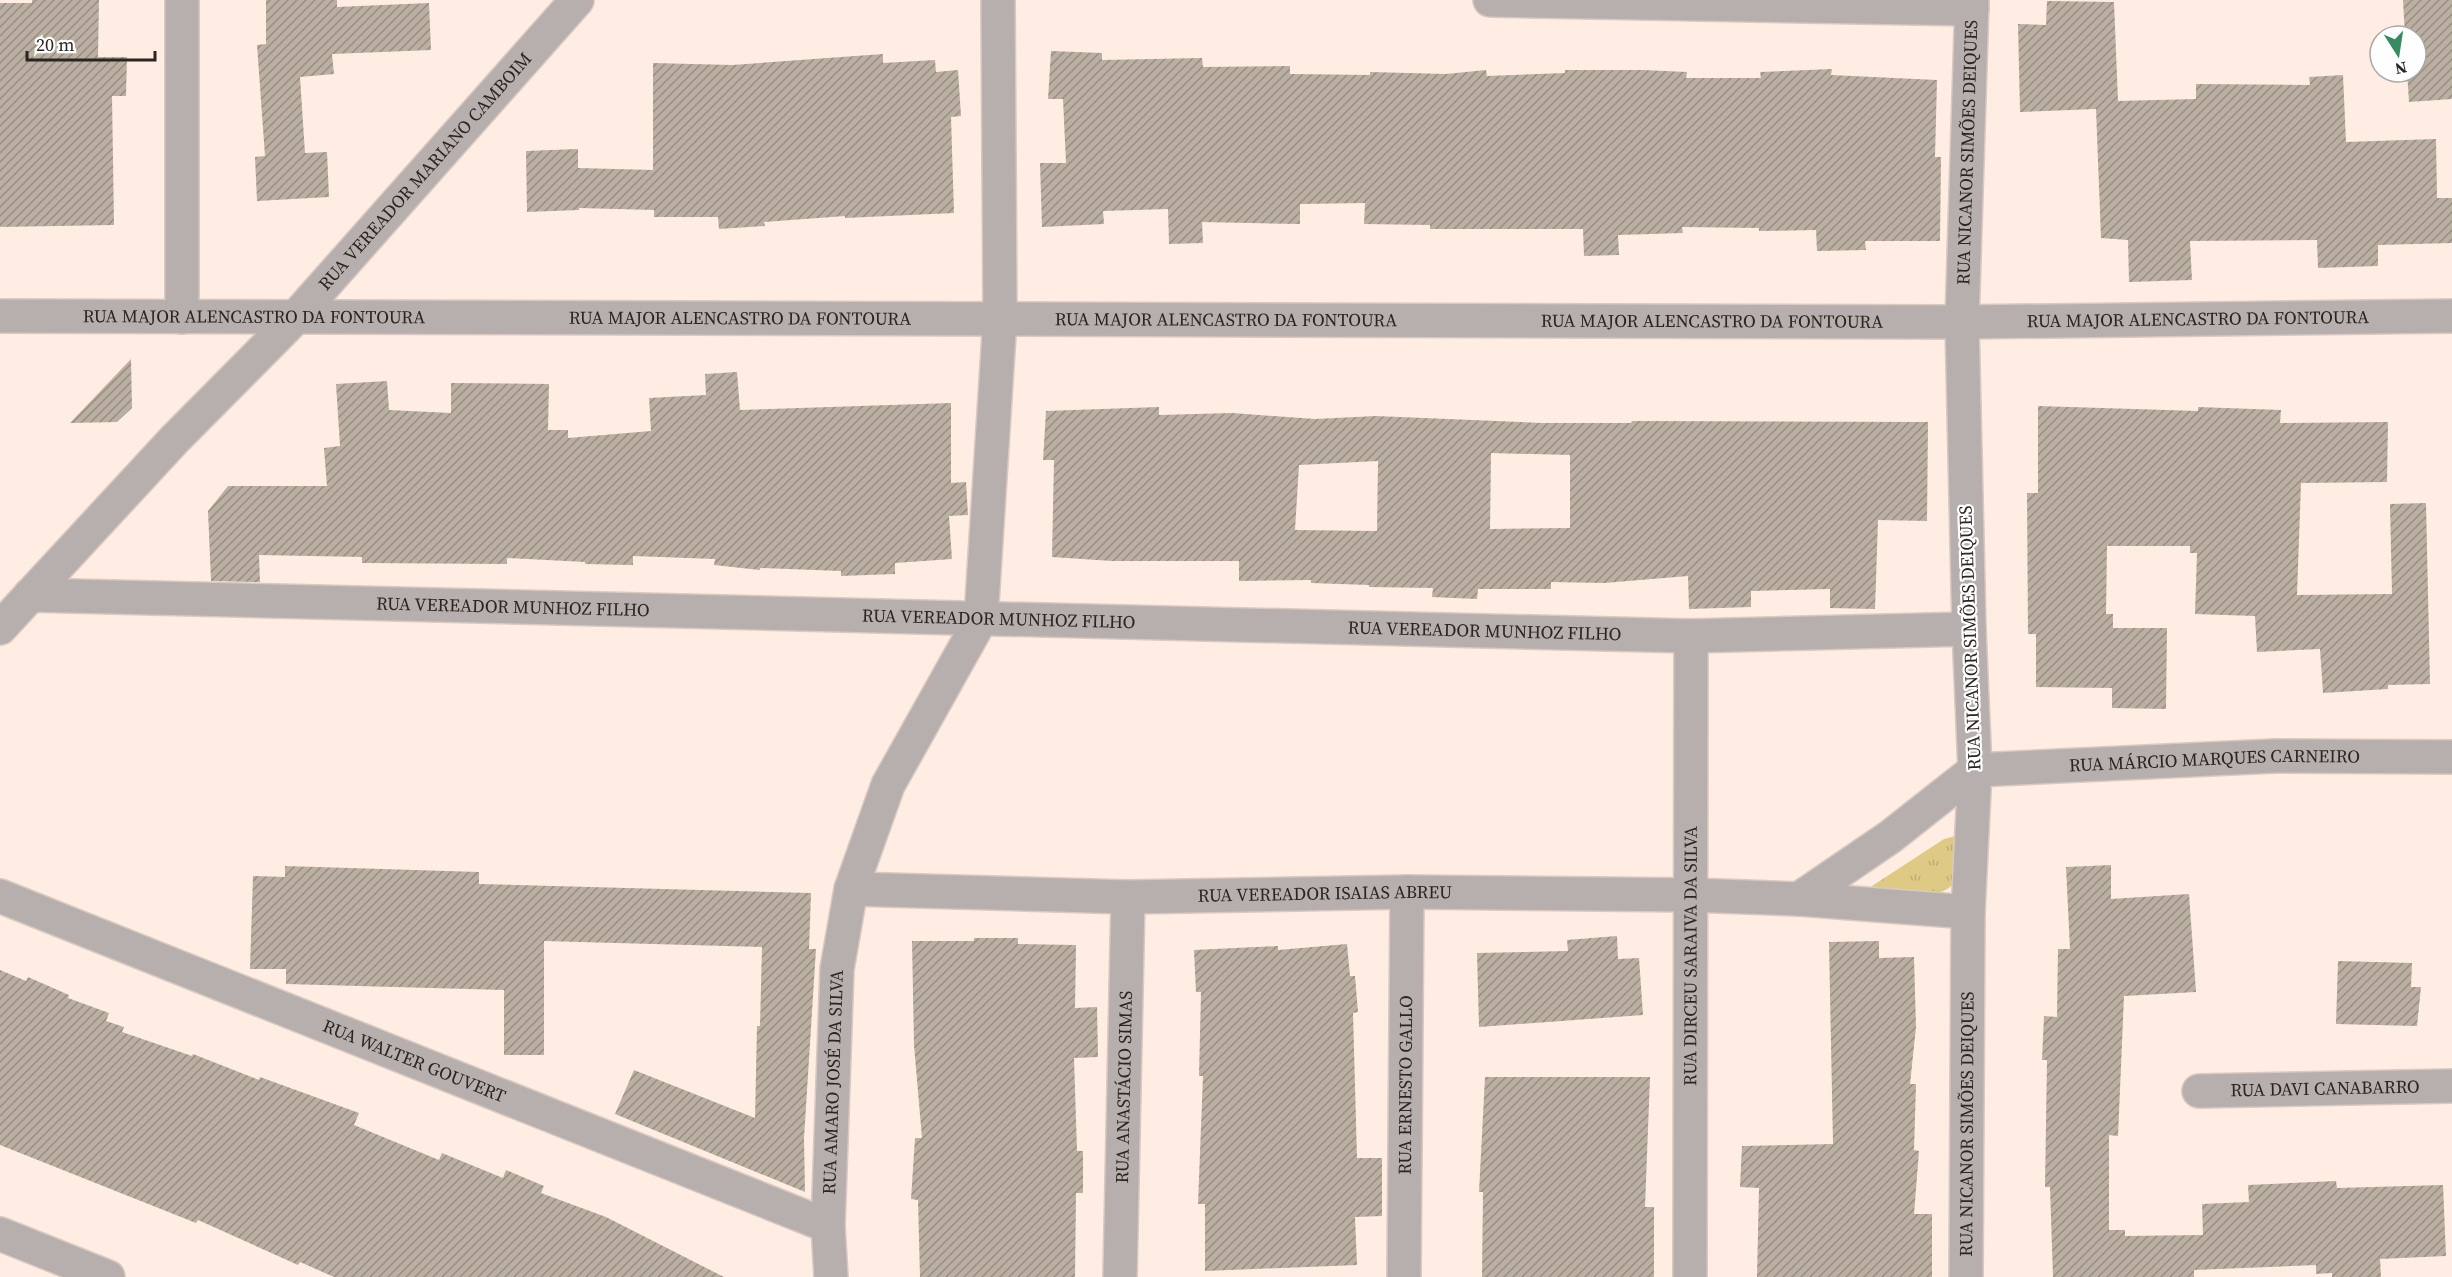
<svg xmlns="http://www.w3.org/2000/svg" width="2452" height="1277" font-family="'Source Serif 4',serif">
<defs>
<pattern id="grass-tufts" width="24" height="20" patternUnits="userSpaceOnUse" patternTransform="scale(1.5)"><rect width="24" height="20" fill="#deca85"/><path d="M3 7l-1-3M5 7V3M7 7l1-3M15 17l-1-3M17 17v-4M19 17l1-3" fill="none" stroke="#bfad73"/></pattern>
<pattern id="building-hatch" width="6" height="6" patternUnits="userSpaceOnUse" patternTransform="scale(1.5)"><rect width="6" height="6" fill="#baafa1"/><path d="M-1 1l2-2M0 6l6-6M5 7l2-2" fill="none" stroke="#978e83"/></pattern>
</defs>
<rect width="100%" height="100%" fill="#ffede4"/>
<path fill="url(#grass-tufts)" d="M1955 836 1961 841C1959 852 1961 868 1956 879 1947 902 1896 896 1876 896L1872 886 1944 839Z"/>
<g fill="url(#building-hatch)" fill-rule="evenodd">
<polygon points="32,0 99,0 98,57 127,57 126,96 112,96 114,225 0,227 0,3 32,3"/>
<polygon points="266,0 337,0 337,7 429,3 431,50 332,54 334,74 300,77 305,153 327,152 329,197 257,201 255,157 265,156 257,45 266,44"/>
<polygon points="2403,0 2452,0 2452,99 2409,102 2407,72 2416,72 2416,36 2405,36"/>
<polygon points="2047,1 2114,2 2118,101 2196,99 2196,84 2310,85 2309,77 2343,75 2346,142 2436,139 2437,198 2452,198 2452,243 2378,245 2378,266 2318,268 2317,240 2190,241 2192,280 2129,282 2128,240 2101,238 2096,109 2020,112 2018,24 2046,25"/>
<polygon points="1051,51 1102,53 1102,60 1202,58 1203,67 1290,66 1290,74 1370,75 1370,72 1446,74 1486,70 1487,76 1565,73 1565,70 1643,70 1687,72 1686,78 1761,78 1760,72 1832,69 1831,75 1937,80 1935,157 1941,157 1940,241 1865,241 1866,250 1817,251 1816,230 1759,231 1759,228 1682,227 1683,233 1618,235 1619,255 1584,256 1583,229 1430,229 1430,225 1364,224 1365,203 1300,204 1300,224 1202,222 1203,243 1169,244 1168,209 1103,211 1104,224 1042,227 1040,163 1066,163 1063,99 1048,99"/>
<polygon points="883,54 883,63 935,60 936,72 958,70 961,116 951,117 954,213 845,218 845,216 764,222 765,226 719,229 718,217 654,217 654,210 579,208 579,210 527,212 526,151 578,149 578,168 653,170 653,63 732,65"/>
<polygon points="131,359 132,408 117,422 70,423"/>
<polygon points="737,372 740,410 951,403 951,483 966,482 968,515 949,516 952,559 895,563 895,574 841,576 841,571 760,568 760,570 714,565 715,559 633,556 633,565 585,564 585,562 507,558 507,564 362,563 362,557 259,555 260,582 211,581 208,511 228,486 327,486 324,448 340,446 336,384 387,381 389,410 451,413 451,383 549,384 548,430 568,430 568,438 651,431 649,398 706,395 705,374"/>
<polygon points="2038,406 2198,411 2198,407 2281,410 2280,423 2388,422 2387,482 2301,483 2297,595 2392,594 2390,504 2426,503 2430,684 2388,685 2388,689 2323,693 2320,649 2257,652 2255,616 2195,614 2197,553 2190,553 2190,546 2107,546 2106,614 2113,614 2113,628 2167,628 2166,709 2112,708 2112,688 2036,687 2036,634 2028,634 2027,493 2038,493"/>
<path d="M1159 407V415L1232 413 1315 419 1376 416 1542 423H1631L1632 421 1928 422 1927 521 1878 520 1875 609 1830 608V589L1751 591V607L1689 609 1688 576 1604 583 1551 582V589H1478L1477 599 1432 597 1433 588 1369 587V585L1311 583V580L1239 581V561H1112L1052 557 1054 460H1043L1046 411ZM1491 453 1570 455V528L1490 529ZM1378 461 1377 531 1295 530 1299 465Z"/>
<polygon points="2111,865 2111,899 2189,894 2196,992 2124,996 2118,1136 2109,1135 2109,1230 2125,1230 2125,1236 2203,1235 2202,1204 2249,1202 2248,1185 2336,1181 2337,1188 2443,1185 2446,1256 2380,1259 2381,1277 2332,1277 2332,1273 2316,1274 2316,1265 2194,1270 2194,1277 2053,1277 2050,1187 2045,1187 2047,1060 2042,1060 2044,1016 2057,1017 2058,949 2070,949 2066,867"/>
<polygon points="285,866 479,872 479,884 811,893 809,949 816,949 804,1138 805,1192 615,1114 634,1070 755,1118 757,1026 760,1026 762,947 544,941 544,1055 504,1055 504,990 286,984 286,969 250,969 253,876 285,877"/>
<polygon points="1617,936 1618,959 1639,958 1643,1015 1479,1027 1477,953 1568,951 1567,940"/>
<polygon points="974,938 1018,938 1018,944 1076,945 1075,1008 1097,1007 1098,1057 1074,1058 1077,1151 1083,1151 1083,1193 1076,1193 1075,1277 920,1277 918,1200 911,1199 915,1138 922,1138 914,1045 912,941 974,941"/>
<polygon points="1879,941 1879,958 1914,957 1916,1027 1910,1084 1916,1084 1914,1150 1919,1151 1914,1214 1932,1214 1932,1277 1757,1277 1759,1188 1740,1187 1742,1146 1833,1144 1829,942"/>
<polygon points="1347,944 1350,976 1355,976 1358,1012 1353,1013 1357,1158 1382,1158 1382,1216 1355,1217 1357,1265 1205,1271 1205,1204 1198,1204 1203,1076 1199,1076 1201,992 1196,992 1194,950 1278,946 1278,950"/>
<polygon points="2338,961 2412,963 2411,987 2421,987 2417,1026 2336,1024"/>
<polygon points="0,970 26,981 28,977 69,995 68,998 109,1013 106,1021 124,1027 122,1032 192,1056 193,1054 259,1080 260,1077 359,1113 354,1125 439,1160 442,1153 503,1178 506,1170 544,1186 541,1193 606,1217 724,1277 334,1277 300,1262 298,1265 198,1220 196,1223 0,1145"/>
<polygon points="1485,1077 1650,1077 1645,1207 1654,1207 1654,1277 1482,1277 1483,1192 1479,1192"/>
</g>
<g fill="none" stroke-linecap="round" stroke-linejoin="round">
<g stroke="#d9c9c1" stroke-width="36">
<g id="minor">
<polyline points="1490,0 1972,9"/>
<path id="s1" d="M0 316 1962 322 2452 316"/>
<polyline points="182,317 182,0"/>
<path id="s2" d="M30 595 1691 636 1969 629"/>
<path id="s3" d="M0 628 174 440 295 318 577 0"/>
<path id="s4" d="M851 889 1128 897 1407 892 1691 895 1799 899 1968 912"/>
<path id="s5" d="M0 896 828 1226"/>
<path id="s6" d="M1799 899 1890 837 1975 770 2275 756 2452 757"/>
<path id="s7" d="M2199 1091 2452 1086"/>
<polyline points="0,1234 108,1277"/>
<path id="s8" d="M831 1277 828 1226 837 969 851 889 888 785 981 619 1000 318 998 0"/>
<path id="s9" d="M1120 1277 1128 897"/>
<path id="s10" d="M1404 1277 1407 892"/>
<path id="s11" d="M1690 1277 1691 636"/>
<path id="s12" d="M1966 1277 1968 912 1975 770 1969 629 1962 322 1972 0"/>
</g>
</g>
<use href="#minor" stroke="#b7afad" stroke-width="33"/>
</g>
<g text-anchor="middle" stroke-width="4.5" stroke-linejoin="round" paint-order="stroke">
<g font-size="18" fill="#2b2521" stroke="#fefefe">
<text dy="6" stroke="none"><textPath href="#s12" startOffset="1125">RUA NICANOR SIMÕES DEIQUES</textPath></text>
<text dy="6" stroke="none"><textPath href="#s3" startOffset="624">RUA VEREADOR MARIANO CAMBOIM</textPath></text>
<text dy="6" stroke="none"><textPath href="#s1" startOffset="254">RUA MAJOR ALENCASTRO DA FONTOURA</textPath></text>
<text dy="6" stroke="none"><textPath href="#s1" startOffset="740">RUA MAJOR ALENCASTRO DA FONTOURA</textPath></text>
<text dy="6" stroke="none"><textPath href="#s1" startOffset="1226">RUA MAJOR ALENCASTRO DA FONTOURA</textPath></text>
<text dy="6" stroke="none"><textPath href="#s1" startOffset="2198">RUA MAJOR ALENCASTRO DA FONTOURA</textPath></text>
<text dy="6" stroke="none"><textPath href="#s1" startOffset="1712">RUA MAJOR ALENCASTRO DA FONTOURA</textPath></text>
<text dy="6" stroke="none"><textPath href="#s2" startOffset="483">RUA VEREADOR MUNHOZ FILHO</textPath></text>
<text dy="6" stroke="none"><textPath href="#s2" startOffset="969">RUA VEREADOR MUNHOZ FILHO</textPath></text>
<text dy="6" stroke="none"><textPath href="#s2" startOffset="1455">RUA VEREADOR MUNHOZ FILHO</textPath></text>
<text transform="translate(1970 638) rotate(-92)" y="6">RUA NICANOR SIMÕES DEIQUES</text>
<text dy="6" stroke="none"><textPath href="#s6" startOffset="458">RUA MÁRCIO MARQUES CARNEIRO</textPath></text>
<text dy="6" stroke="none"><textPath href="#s4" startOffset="474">RUA VEREADOR ISAIAS ABREU</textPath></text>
<text dy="6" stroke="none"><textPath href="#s11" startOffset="321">RUA DIRCEU SARAIVA DA SILVA</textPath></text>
<text dy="6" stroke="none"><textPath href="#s5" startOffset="446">RUA WALTER GOUVERT</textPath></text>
<text dy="6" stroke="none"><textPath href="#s8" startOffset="195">RUA AMARO JOSÉ DA SILVA</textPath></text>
<text dy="6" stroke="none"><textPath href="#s10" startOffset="192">RUA ERNESTO GALLO</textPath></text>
<text dy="6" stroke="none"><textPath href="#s9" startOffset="190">RUA ANASTÁCIO SIMAS</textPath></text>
<text dy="6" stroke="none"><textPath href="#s7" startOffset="126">RUA DAVI CANABARRO</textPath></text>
<text dy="6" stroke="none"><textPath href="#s12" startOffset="153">RUA NICANOR SIMÕES DEIQUES</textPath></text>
</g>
</g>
<g transform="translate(2398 54) rotate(168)"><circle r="28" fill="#fefefe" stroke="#aaa7a6" stroke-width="1.5"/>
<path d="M0-4.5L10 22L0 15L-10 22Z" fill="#368c60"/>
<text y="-9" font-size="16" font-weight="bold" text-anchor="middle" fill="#2b2521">N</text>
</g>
<path d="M27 51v9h128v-9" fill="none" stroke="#2b2521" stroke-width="3"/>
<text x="36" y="51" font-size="18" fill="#2b2521" stroke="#fefefe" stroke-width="4.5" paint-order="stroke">20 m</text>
</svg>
